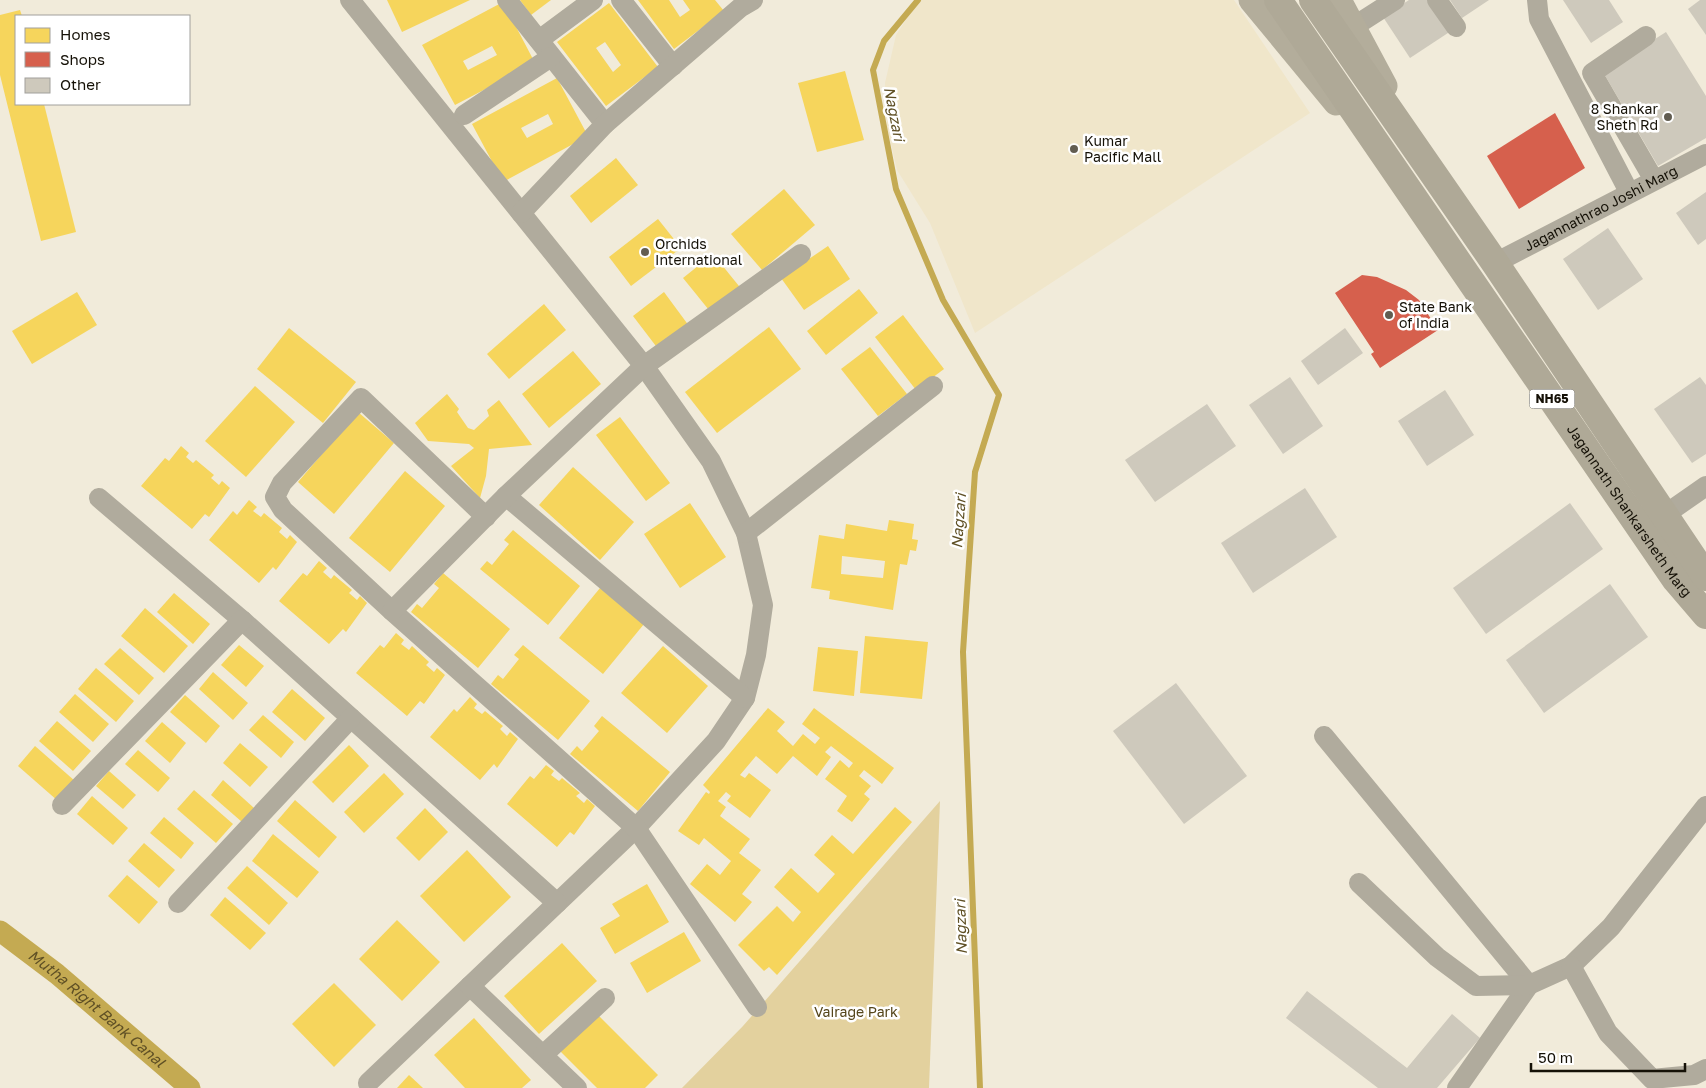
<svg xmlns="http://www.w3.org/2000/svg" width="1706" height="1088" font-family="'Golos Text',sans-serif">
<rect width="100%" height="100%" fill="#f1ebda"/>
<polygon fill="#f0e6ca" points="919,0 1234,0 1310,113 975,333 930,223 897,170 887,127 885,83 896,35"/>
<polygon fill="#e3d19e" points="940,801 929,1088 682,1088 743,1026"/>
<g fill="#f6d55c" fill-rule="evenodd">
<polygon points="387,0 470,0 402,32"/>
<polygon points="520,0 551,0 531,15"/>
<polygon points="638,0 669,0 680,17 690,10 683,0 715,0 724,11 674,49"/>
<path d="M503 2 535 63 455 105 422 45ZM492 46 497 55 468 70 463 61Z"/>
<path d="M609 3 658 67 606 106 557 42ZM605 42 621 65 613 72 596 48Z"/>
<polygon points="20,10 22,16 16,16 16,104 44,104 76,232 41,241 0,75 0,15"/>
<polygon points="845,71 864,140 817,152 798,83"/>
<path d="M557 78 588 136 503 182 472 124ZM548 114 553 124 527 138 521 128Z"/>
<polygon points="616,158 638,185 591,223 570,196"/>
<polygon points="784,189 815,225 762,270 731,234"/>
<polygon points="658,219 681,248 631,286 609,257"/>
<polygon points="828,246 850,279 804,310 781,278"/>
<polygon points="713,254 743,291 713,315 683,278"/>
<polygon points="859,289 878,313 826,355 807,331"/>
<polygon points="77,292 97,325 32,364 12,331"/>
<polygon points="664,292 692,330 662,354 633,316"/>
<polygon points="544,304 566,330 509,379 487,354"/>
<polygon points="903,315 944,369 916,390 875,337"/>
<polygon points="769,327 801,369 717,433 685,392"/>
<polygon points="289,328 356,382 323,423 257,369"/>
<polygon points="870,347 907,394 878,416 841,369"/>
<polygon points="573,351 601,384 549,428 522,394"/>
<polygon points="255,386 295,422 246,477 205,441"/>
<polygon points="447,394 459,409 457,412 468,428 474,430 489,416 487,410 499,400 532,445 489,449 486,476 480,498 451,466 474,448 469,444 428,441 415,423"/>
<polygon points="358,412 394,443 334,514 298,482"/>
<polygon points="620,417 670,483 646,501 596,435"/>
<polygon points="181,446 189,453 186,457 193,463 196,460 214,475 211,478 219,485 222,481 230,488 209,517 205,514 192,529 141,486 165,458 169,461"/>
<polygon points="573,467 634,522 600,560 539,505"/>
<polygon points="405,471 445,506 390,572 349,538"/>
<polygon points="249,500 257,507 253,511 261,517 264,513 282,528 279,532 287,539 290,535 297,542 276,570 273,567 259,583 209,540 233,511 237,515"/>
<polygon points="690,503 726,557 680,588 644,534"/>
<path d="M889 520 914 524 912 539 918 540 916 551 910 550 907 565 900 564 893 610 829 599 830 591 811 588 819 535 844 539 846 524 887 531ZM842 556 885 561 883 578 841 574Z"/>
<polygon points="513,530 580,586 548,625 480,569 487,561 492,565 509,544 504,540"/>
<polygon points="319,561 327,568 323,572 331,579 334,575 352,590 349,593 357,600 360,596 367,603 346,632 343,629 329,644 279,601 303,573 307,576"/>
<polygon points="443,573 510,629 478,668 411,612 417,604 422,608 439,588 434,584"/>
<polygon points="600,588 644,624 603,674 559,638"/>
<polygon points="174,593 210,624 193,644 157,612"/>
<polygon points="145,608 188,646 164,673 121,636"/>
<polygon points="396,633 404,640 401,644 409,650 412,646 429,662 426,665 434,672 437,668 445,675 424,704 420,701 407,716 356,673 380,645 384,648"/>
<polygon points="865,636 928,642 922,699 860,693"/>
<polygon points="239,645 264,666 246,687 221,665"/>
<polygon points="523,645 590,701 558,740 491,684 498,675 503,679 519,659 514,655"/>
<polygon points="663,646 708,686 667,733 621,693"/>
<polygon points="818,647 858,651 854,696 813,691"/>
<polygon points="120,648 154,678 139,695 104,664"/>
<polygon points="96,668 134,701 116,722 78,689"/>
<polygon points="213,672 248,703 233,720 199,689"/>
<polygon points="292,689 325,718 305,741 272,712"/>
<polygon points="75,694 109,724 93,742 59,712"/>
<polygon points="185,695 220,726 206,743 170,712"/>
<polygon points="470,697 477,704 474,708 482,714 485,711 503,726 500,729 507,736 510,732 518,739 497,768 494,764 480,780 430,737 454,709 457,712"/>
<polygon points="768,708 785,722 777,731 793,746 803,734 815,744 820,738 802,724 814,708 894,768 882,784 864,770 859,776 871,786 864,794 870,799 852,822 837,811 847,796 825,779 840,760 849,768 853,763 831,746 825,752 831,757 817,776 793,756 777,774 756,756 740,775 745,778 749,773 771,790 750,818 727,801 731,796 726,792 718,801 726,807 720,816 750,839 739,853 761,870 742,894 752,902 735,922 690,884 707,864 720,875 731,861 704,838 699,845 678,831 706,792 709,794 710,792 703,785"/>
<polygon points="263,715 294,742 281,758 249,730"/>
<polygon points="602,716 670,772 638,811 570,754 577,746 582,751 599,731 594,726"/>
<polygon points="57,721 91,751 73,771 39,741"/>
<polygon points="162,722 186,743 170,763 145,741"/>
<polygon points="240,743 268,767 250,787 223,763"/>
<polygon points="349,745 369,766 333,803 312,782"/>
<polygon points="35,746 75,781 58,801 18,766"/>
<polygon points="138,750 170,778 158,792 125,764"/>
<polygon points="546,765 554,771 551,775 559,781 562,778 580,793 576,796 584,803 587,799 595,806 574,835 570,832 557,847 507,804 530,776 534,779"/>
<polygon points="109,771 136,795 123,809 96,786"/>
<polygon points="384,773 404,794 364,833 344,812"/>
<polygon points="223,780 254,808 242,822 211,795"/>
<polygon points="194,790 233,824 216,843 177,809"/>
<polygon points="92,796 128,828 113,845 77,814"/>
<polygon points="295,800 337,837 319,858 277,821"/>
<polygon points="895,807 912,822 777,975 769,967 764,971 738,945 777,906 793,922 801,912 774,887 791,868 818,893 835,874 814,855 832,835 853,854"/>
<polygon points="425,808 448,832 419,861 396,838"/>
<polygon points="164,817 194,843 181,859 150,833"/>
<polygon points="273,834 319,872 297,898 252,861"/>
<polygon points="144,843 175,870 159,888 128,861"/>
<polygon points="467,850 511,897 464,942 420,896"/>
<polygon points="247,866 288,903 269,925 227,888"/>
<polygon points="127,875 158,902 139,924 108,896"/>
<polygon points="647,884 669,922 615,954 600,928 620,916 612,904"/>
<polygon points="225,897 266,933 250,950 210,915"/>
<polygon points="397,920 440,962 402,1001 359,959"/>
<polygon points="684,932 701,961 647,993 630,963"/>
<polygon points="562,943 597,981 539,1034 504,996"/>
<polygon points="334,983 376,1025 334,1067 292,1024"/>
<polygon points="597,1014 658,1075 645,1088 597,1088 560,1051"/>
<polygon points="474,1018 531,1080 522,1088 465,1088 434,1055"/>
<polygon points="409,1075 423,1088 397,1088"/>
</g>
<g fill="#d6604d">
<polygon points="1555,113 1585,168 1519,209 1487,156"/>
<polygon points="1362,275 1377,277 1406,290 1419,300 1438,330 1380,368 1371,354 1374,352 1335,293"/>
</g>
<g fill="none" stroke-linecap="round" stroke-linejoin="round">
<polyline stroke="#c4aa52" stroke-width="6" points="918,0 884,41 873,70 896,189 943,300 999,395 975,472 963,652 980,1088"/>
<path stroke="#c4aa52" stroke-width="21" id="s1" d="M0 931 57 974 190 1088"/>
</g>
<g fill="#cec9bc">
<polygon points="1409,0 1430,0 1451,31 1410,58 1383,17"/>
<polygon points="1450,0 1489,0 1462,18"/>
<polygon points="1563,0 1609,0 1623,22 1591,43"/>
<polygon points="1700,0 1706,0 1706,35 1688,9"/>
<polygon points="1666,32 1706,96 1706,138 1658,166 1603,72"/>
<polygon points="1706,192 1706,239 1698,245 1676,213"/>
<polygon points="1608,228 1643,279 1598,310 1563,259"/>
<polygon points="1345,328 1363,353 1318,385 1301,361"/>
<polygon points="1290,377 1323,426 1283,454 1249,405"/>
<polygon points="1700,377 1706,385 1706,454 1692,463 1654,409"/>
<polygon points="1445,390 1474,435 1427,466 1398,421"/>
<polygon points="1207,404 1236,446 1155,502 1125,460"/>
<polygon points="1305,488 1337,537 1253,593 1221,543"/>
<polygon points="1570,503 1603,549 1486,634 1453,588"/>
<polygon points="1610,584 1648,637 1544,713 1506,660"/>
<polygon points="1176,683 1247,776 1184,824 1113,731"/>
<polygon points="1307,991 1407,1068 1452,1014 1480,1038 1437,1088 1378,1088 1286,1018"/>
</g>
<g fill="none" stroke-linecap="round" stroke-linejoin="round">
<g stroke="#b0ab9d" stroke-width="20">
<polyline points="350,0 644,366 711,461 746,533 763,605 756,655 745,698 716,741 636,828 368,1083"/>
<polyline points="507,0 605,124"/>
<polyline points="621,0 673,66"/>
<polyline points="1437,0 1456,27"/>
<polyline points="1537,0 1539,19 1629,192"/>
<polyline points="1353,27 1395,0"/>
<polyline points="1646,36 1592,73 1654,180"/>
<polyline points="539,40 593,0"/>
<polyline points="464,115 551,57"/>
<polyline points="521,213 605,124 741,7 753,0"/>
<path id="s2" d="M1495 263 1706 154"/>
<polyline points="506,496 745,698"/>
<polyline points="99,498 242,620 557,903"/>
<polyline points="1663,516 1706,486"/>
<polyline points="486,517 361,398 282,483 275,497 283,510 392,611 636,828 757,1007"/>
<polyline points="746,533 933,386"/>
<polyline points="392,611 506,496 644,366 801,254"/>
<polyline points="1324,736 1529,985 1457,1088"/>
<polyline points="62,805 242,620"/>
<polyline points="1359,883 1437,957 1476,986 1529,985 1571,966 1611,927 1706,806"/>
<polyline points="178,903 351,718"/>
<polyline points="1571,966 1608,1033 1652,1079 1694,1075 1706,1069"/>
<polyline points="470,986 577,1088"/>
<polyline points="543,1055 605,998"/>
</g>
<g stroke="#b3ad9b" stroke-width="25">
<polyline points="1251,0 1336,103"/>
<polyline points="1339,0 1385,86"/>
</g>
<g stroke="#afa997" stroke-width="28">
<path id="s3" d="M1278 0 1676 580 1706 615"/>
<polyline points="1313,0 1495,263 1706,577"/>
</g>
</g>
<g fill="#625d51" stroke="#fff" stroke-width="2">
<circle cx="1668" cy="117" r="5"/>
<circle cx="1074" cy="149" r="5"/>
<circle cx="645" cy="252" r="5"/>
<circle cx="1389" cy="315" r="5"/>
</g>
<g text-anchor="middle" stroke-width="5" stroke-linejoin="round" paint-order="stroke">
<rect fill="#fff" stroke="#5b5851" stroke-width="1" x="1529.5" y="389.5" width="45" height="19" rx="4"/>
<g font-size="12" font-weight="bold" fill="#151107">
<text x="1552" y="403">NH65</text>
</g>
<g font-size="14" fill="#151107" stroke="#fff" text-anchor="start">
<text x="1658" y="114" text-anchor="end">8 Shankar<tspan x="1658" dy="16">Sheth Rd</tspan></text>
<text x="1084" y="146">Kumar<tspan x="1084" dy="16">Pacific Mall</tspan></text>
<text x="655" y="249">Orchids<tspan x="655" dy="16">International</tspan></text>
<text x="1399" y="312">State Bank<tspan x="1399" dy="16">of India</tspan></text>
</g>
<g font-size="14" fill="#151107" stroke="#fff">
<text dy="5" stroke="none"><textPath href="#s2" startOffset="119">Jagannathrao Joshi Marg</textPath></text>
<text dy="5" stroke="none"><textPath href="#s3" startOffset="620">Jagannath Shankarsheth Marg</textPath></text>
</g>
<g font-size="14" fill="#54451a" stroke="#fff">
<text x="856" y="1017">Vairage Park</text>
</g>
<g font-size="15" font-style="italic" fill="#5f5025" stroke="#fff">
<text transform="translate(894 114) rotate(79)" y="5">Nagzari</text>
<text transform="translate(959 521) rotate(-86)" y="5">Nagzari</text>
<text transform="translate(961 927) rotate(-92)" y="5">Nagzari</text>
<text dy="5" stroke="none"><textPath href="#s1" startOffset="124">Mutha Right Bank Canal</textPath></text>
</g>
</g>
<rect x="15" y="15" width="175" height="90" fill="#ffffff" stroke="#a1a09c"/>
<rect x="25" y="28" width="25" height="15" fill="#f6d55c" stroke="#a1a09c"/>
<text x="60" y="40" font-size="15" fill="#151107">Homes</text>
<rect x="25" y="52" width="25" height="15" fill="#d6604d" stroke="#a1a09c"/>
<text x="60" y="65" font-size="15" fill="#151107">Shops</text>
<rect x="25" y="78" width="25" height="15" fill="#cec9bc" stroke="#a1a09c"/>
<text x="60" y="90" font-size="15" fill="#151107">Other</text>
<path d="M1531 1063v8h154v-8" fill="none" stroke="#151107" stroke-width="2.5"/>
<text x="1538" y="1063" font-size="15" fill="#151107" stroke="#ffffff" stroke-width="4" paint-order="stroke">50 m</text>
</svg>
